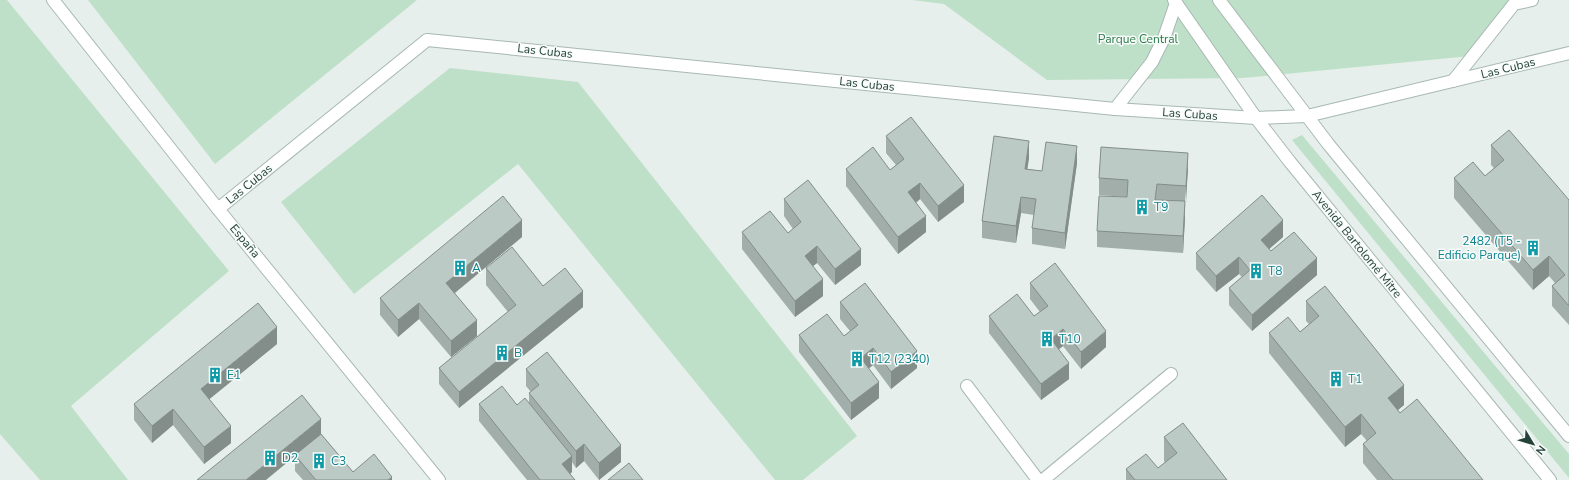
<svg xmlns="http://www.w3.org/2000/svg" width="1569" height="480" font-family="'Nunito Sans',sans-serif">
<rect width="100%" height="100%" fill="#e6efeb"/>
<g fill="#bfe0c8">
<polygon points="0,0 7,0 229,271 71,406 128,480 40,480 0,434"/>
<polygon points="88,0 417,0 215,164"/>
<polygon points="912,0 1510,0 1470,56 1243,78 1047,80 944,4"/>
<polygon points="450,68 578,82 857,436 803,480 775,480 518,164 354,294 281,202"/>
<polygon points="1302,135 1569,454 1569,478 1292,140"/>
</g>
<g fill="none" stroke-linecap="round" stroke-linejoin="round">
<g stroke="#a8b8b2" stroke-width="14">
<g id="service">
<polyline points="1453,81 1514,4 1532,0"/>
<polyline points="1043,480 1171,374"/>
</g>
</g>
<g stroke="#a8b8b2" stroke-width="14">
<g id="minor">
<polyline points="53,0 218,209 439,480"/>
<polyline points="218,209 427,40 1115,109 1256,118 1307,116 1569,53"/>
<polyline points="967,386 1038,480"/>
</g>
</g>
<g stroke="#a8b8b2" stroke-width="14">
<g id="tertiary">
<polyline points="1174,0 1256,118 1290,162 1550,480"/>
<polyline points="1219,0 1329,145 1569,436"/>
<polyline points="1115,109 1152,62 1164,38 1176,3"/>
</g>
</g>
<use href="#service" stroke="#fff" stroke-width="12"/>
<use href="#minor" stroke="#fff" stroke-width="12"/>
<use href="#tertiary" stroke="#fff" stroke-width="12"/>
</g>
<g fill="#a1aea9">
<polygon points="886,136 964,202 938,222 920,199 916,203 926,232 898,254 846,186 846,169 890,170 896,165 886,153"/>
<polygon points="1491,145 1569,200 1569,325 1552,306 1552,286 1555,283 1549,276 1533,290 1454,198 1454,178 1485,176 1494,168 1491,165"/>
<polygon points="1029,158 1027,169 1042,171 1077,163 1065,249 1032,244 1032,228 1034,215 1021,213 1016,243 982,238 982,221"/>
<polygon points="1188,169 1185,202 1185,218 1183,253 1097,247 1097,231 1127,197 1099,195 1099,178"/>
<polygon points="784,199 861,265 835,285 817,263 813,266 823,296 795,317 742,249 742,232 788,233 793,229 784,216"/>
<polygon points="522,237 455,293 477,336 451,357 419,319 398,337 380,315 380,298"/>
<polygon points="1283,237 1269,249 1271,251 1317,275 1252,331 1229,305 1229,288 1242,277 1239,274 1216,292 1196,269 1196,253"/>
<polygon points="486,268 543,286 583,307 459,408 439,384 439,368 508,312 486,285"/>
<polygon points="1030,283 1106,347 1081,369 1063,346 1059,349 1069,379 1041,400 989,333 989,316 1034,316 1040,312 1030,299"/>
<polygon points="1306,301 1404,405 1398,410 1400,413 1483,480 1377,480 1363,463 1363,444 1367,441 1361,434 1345,447 1269,353 1269,333 1300,332 1309,324 1306,321"/>
<polygon points="840,302 917,368 891,389 873,365 869,368 879,398 851,420 799,352 799,335 844,336 850,331 840,319"/>
<polygon points="277,344 209,399 231,443 204,464 173,425 152,443 134,420 134,404"/>
<polygon points="526,369 621,462 599,480 584,461 576,468 572,462 572,472 570,474 575,480 527,480 479,421 479,404 517,405 529,403 529,393 531,392 526,386"/>
<polygon points="321,434 353,472 392,480 303,480 295,471 295,456 197,480"/>
<polygon points="1164,437 1227,480 1126,480 1126,469 1158,468 1165,462 1164,461"/>
</g>
<g fill="#838d89">
<polygon points="1029,141 1029,158 1025,185 1025,169"/>
<polygon points="1077,146 1077,163 1065,249 1065,233"/>
<polygon points="1188,153 1188,169 1186,202 1186,186"/>
<polygon points="920,183 920,199 908,209 908,192"/>
<polygon points="964,185 964,202 938,222 938,206"/>
<polygon points="1021,197 1021,213 1016,243 1016,226"/>
<polygon points="1185,201 1185,218 1183,253 1183,236"/>
<polygon points="926,216 926,232 898,254 898,237"/>
<polygon points="522,220 522,237 446,300 446,283"/>
<polygon points="1283,220 1283,237 1261,256 1261,240"/>
<polygon points="817,246 817,263 805,272 805,256"/>
<polygon points="861,249 861,265 835,285 835,269"/>
<polygon points="1549,256 1549,276 1533,290 1533,270"/>
<polygon points="1239,257 1239,274 1216,292 1216,276"/>
<polygon points="1317,258 1317,275 1252,331 1252,315"/>
<polygon points="823,279 823,296 795,317 795,301"/>
<polygon points="583,291 583,307 459,408 459,392"/>
<polygon points="419,303 419,319 398,337 398,320"/>
<polygon points="477,320 477,336 451,357 451,341"/>
<polygon points="277,327 277,344 201,406 201,389"/>
<polygon points="1063,329 1063,346 1051,355 1051,339"/>
<polygon points="1106,331 1106,347 1081,369 1081,352"/>
<polygon points="873,348 873,365 861,375 861,358"/>
<polygon points="917,351 917,368 891,389 891,372"/>
<polygon points="1069,363 1069,379 1041,400 1041,384"/>
<polygon points="879,382 879,398 851,420 851,403"/>
<polygon points="1404,385 1404,405 1388,418 1388,398"/>
<polygon points="173,409 173,425 152,443 152,426"/>
<polygon points="1361,414 1361,434 1345,447 1345,427"/>
<polygon points="321,419 321,435 295,455 295,456 266,480 246,480"/>
<polygon points="231,426 231,443 204,464 204,447"/>
<polygon points="584,444 584,461 576,468 576,451"/>
<polygon points="621,445 621,462 599,480 599,463"/>
<polygon points="572,456 572,472 562,480 562,464"/>
<polygon points="392,477 392,480 388,480"/>
</g>
<g fill="#bbcac4" stroke="#838d89">
<polygon points="911,117 964,185 938,206 920,183 908,192 926,216 898,237 846,169 873,147 890,170 904,159 886,136"/>
<polygon points="1509,130 1569,200 1569,306 1552,286 1565,275 1549,256 1533,270 1454,178 1473,162 1485,176 1504,160 1491,145"/>
<polygon points="994,136 1029,141 1025,169 1042,171 1046,142 1077,146 1065,233 1032,228 1036,199 1021,197 1016,226 982,221"/>
<polygon points="1101,147 1188,153 1186,186 1157,184 1155,200 1185,201 1183,236 1097,231 1099,196 1127,197 1128,180 1099,178"/>
<polygon points="808,180 861,249 835,269 817,246 805,256 823,279 795,301 742,232 770,211 788,233 801,222 784,199"/>
<polygon points="1262,195 1283,220 1261,240 1271,251 1294,232 1317,258 1252,315 1229,288 1250,270 1239,257 1216,276 1196,253"/>
<polygon points="503,196 522,220 446,283 477,320 451,341 419,303 398,320 380,298"/>
<polygon points="512,247 543,286 565,268 583,291 459,392 439,368 516,305 486,268"/>
<polygon points="1055,263 1106,331 1081,352 1063,329 1051,339 1069,363 1041,384 989,316 1017,294 1034,316 1048,306 1030,283"/>
<polygon points="865,283 917,351 891,372 873,348 861,358 879,382 851,403 799,335 827,314 844,336 858,325 840,302"/>
<polygon points="1325,286 1404,385 1388,398 1400,413 1417,399 1483,480 1393,480 1363,444 1376,433 1361,414 1345,427 1269,333 1288,317 1300,332 1319,316 1306,301"/>
<polygon points="258,303 277,327 201,389 231,426 204,447 173,409 152,426 134,404"/>
<polygon points="547,352 621,445 599,463 584,444 576,451 529,393 539,385 526,369"/>
<polygon points="502,386 517,405 525,398 572,456 562,464 575,480 540,480 479,404"/>
<polygon points="302,395 321,419 246,480 197,480"/>
<polygon points="1183,423 1227,480 1135,480 1126,469 1146,454 1158,468 1177,453 1164,437"/>
<polygon points="321,434 353,472 374,454 392,477 388,480 316,480 295,455"/>
<polygon points="629,463 643,480 608,480"/>
</g>
<defs>
<g id="building-bare" transform="scale(1.2)"><path d="M-4-6H4V6H1V3H-1V6H-4ZM-2.5-4.3h1.7v1.8h-1.7ZM.8-4.3h1.7v1.8H.8ZM-2.5-1h1.7V.8h-1.7ZM.8-1h1.7V.8H.8Z" fill="#0f9aa8" stroke="#f7fbf9" stroke-width="2.5" paint-order="stroke"/></g>
</defs>
<g fill-rule="evenodd">
<use href="#building-bare" x="1142" y="207"/>
<use href="#building-bare" x="1533" y="248"/>
<use href="#building-bare" x="460" y="268"/>
<use href="#building-bare" x="1256" y="271"/>
<use href="#building-bare" x="1047" y="339"/>
<use href="#building-bare" x="502" y="353"/>
<use href="#building-bare" x="857" y="359"/>
<use href="#building-bare" x="215" y="375"/>
<use href="#building-bare" x="1336" y="379"/>
<use href="#building-bare" x="270" y="458"/>
<use href="#building-bare" x="319" y="461"/>
</g>
<g text-anchor="middle" stroke-width="3" stroke-linejoin="round" paint-order="stroke">
<g font-size="12" fill="#2d7a4b" stroke="#f7fbf9">
<text x="1138" y="43">Parque Central</text>
</g>
<g font-size="12" fill="#24423a" stroke="#f7fbf9">
<text transform="translate(545 51) rotate(6)" y="4">Las Cubas</text>
<text transform="translate(1508 68) rotate(-14)" y="4">Las Cubas</text>
<text transform="translate(867 84) rotate(6)" y="4">Las Cubas</text>
<text transform="translate(1190 114) rotate(4)" y="4">Las Cubas</text>
<text transform="translate(249 184) rotate(-39)" y="4">Las Cubas</text>
<text transform="translate(245 241) rotate(50)" y="4">España</text>
<text transform="translate(1357 244) rotate(51)" y="4">Avenida Bartolomé Mitre</text>
</g>
<g font-size="12" fill="#0d838f" stroke="#f7fbf9" text-anchor="start">
<text x="1154" y="211">T9</text>
<text x="1521" y="245" text-anchor="end">2482 (T5 -<tspan x="1521" dy="14">Edificio Parque)</tspan></text>
<text x="472" y="272">A</text>
<text x="1268" y="275">T8</text>
<text x="1059" y="343">T10</text>
<text x="514" y="357">B</text>
<text x="869" y="363">T12 (2340)</text>
<text x="227" y="379">E1</text>
<text x="1348" y="383">T1</text>
<text x="282" y="462">D2</text>
<text x="331" y="465">C3</text>
</g>
</g>
<g transform="translate(1533 444) rotate(128)" stroke="#f7fbf9" stroke-width="3" paint-order="stroke">
<path d="M0-3L7 15L0 10L-7 15Z" fill="#24423a"/>
<text y="-6" font-size="11" font-weight="bold" text-anchor="middle" fill="#24423a">N</text>
</g>
</svg>
